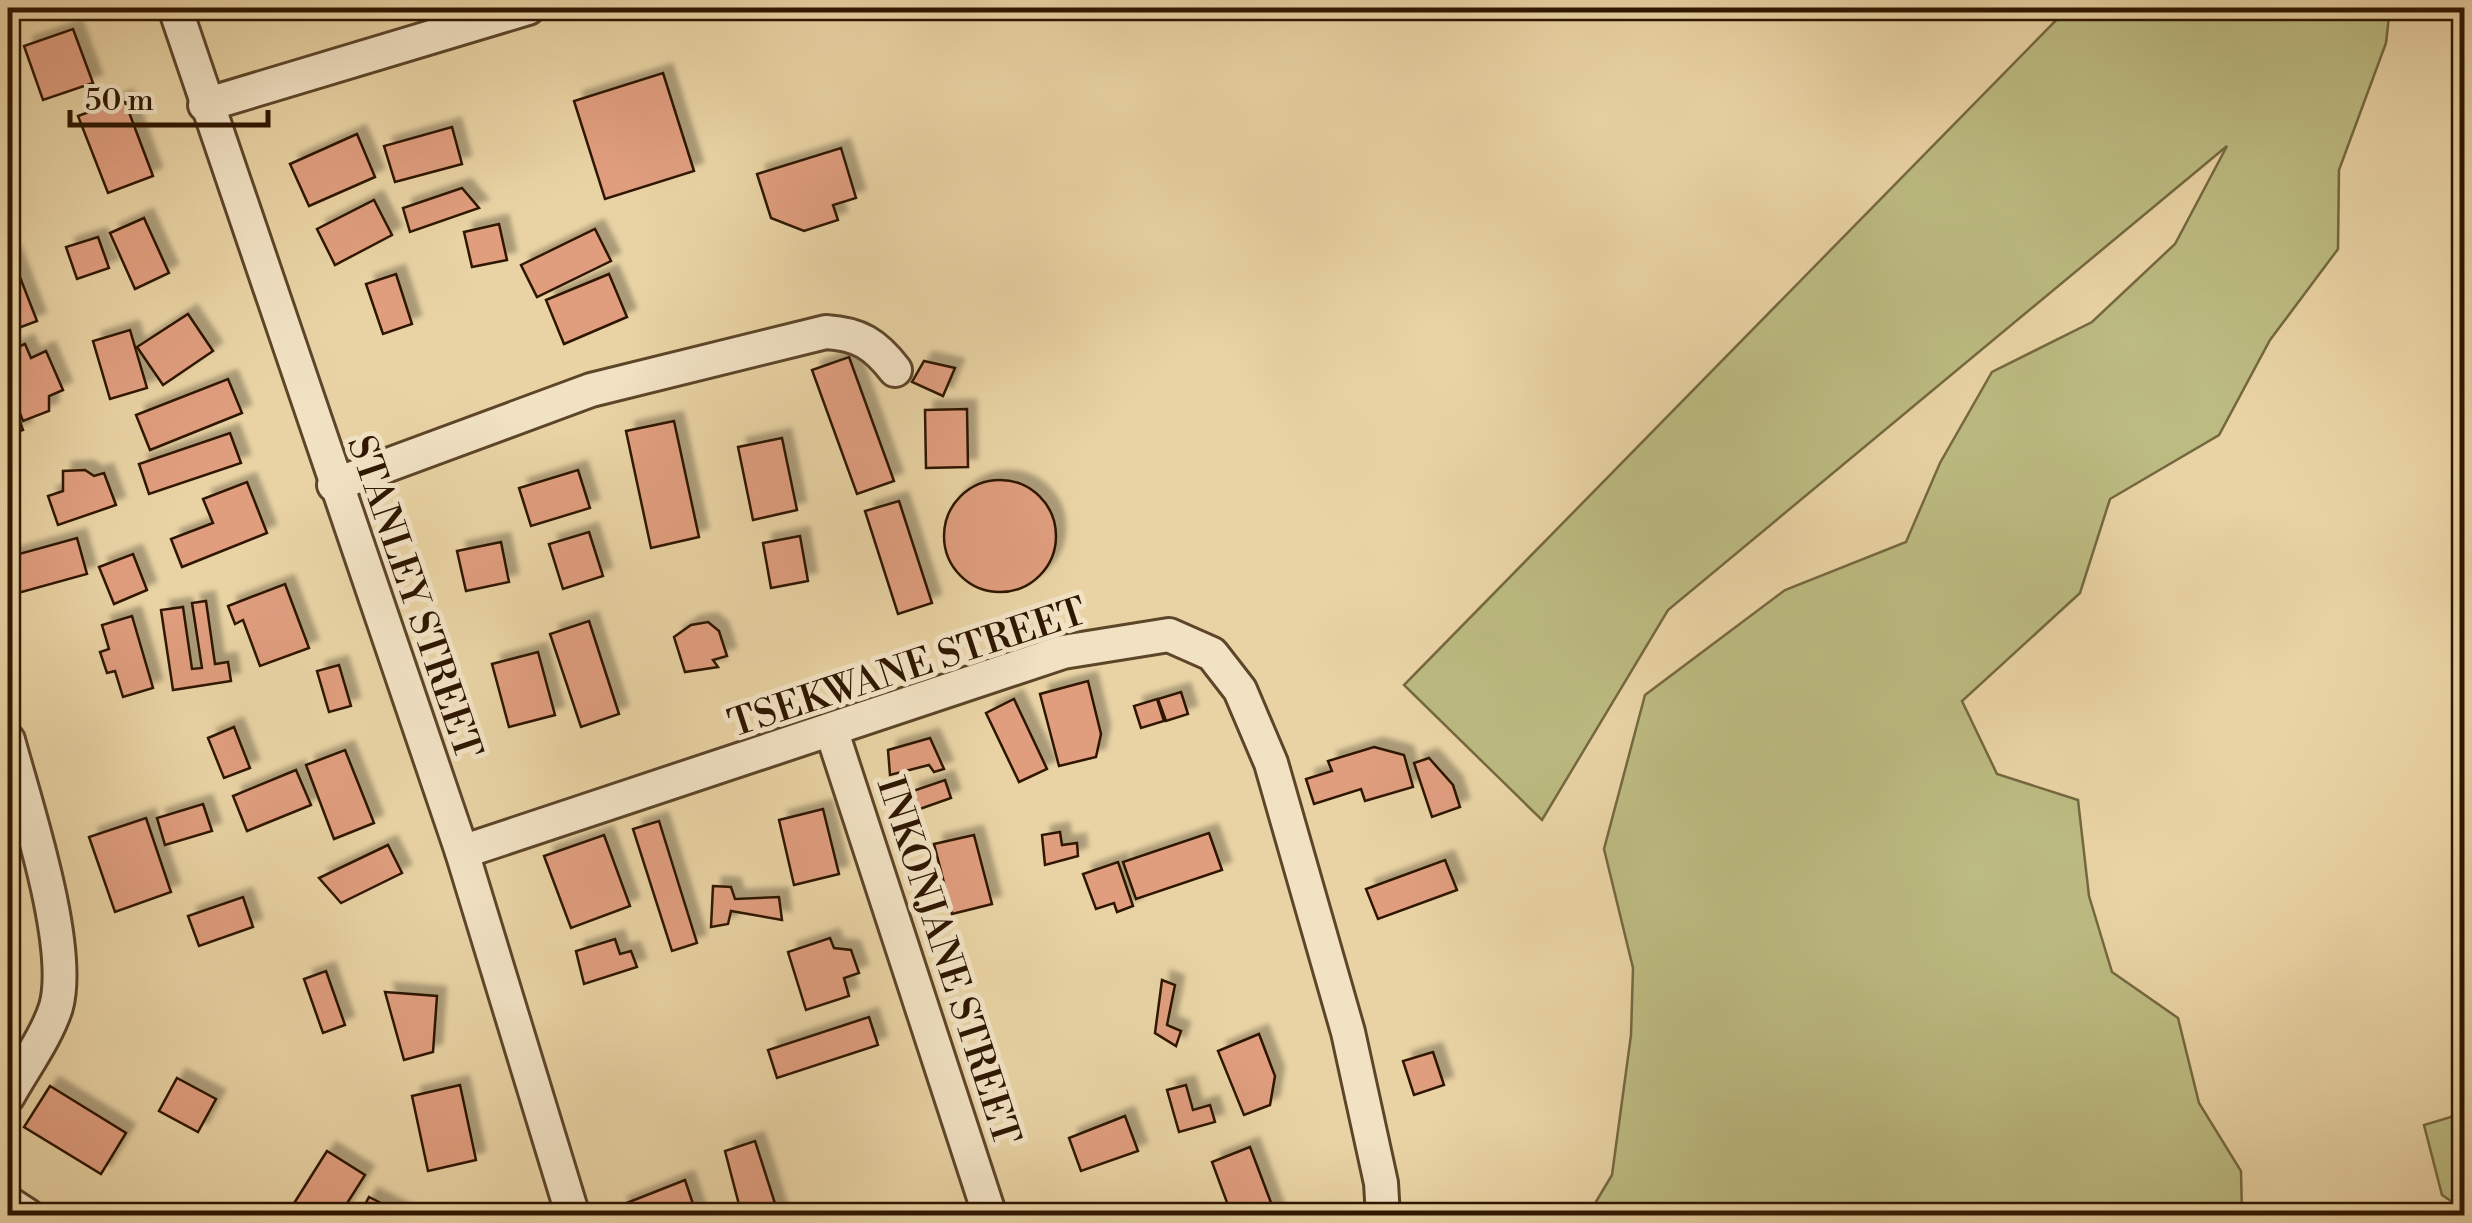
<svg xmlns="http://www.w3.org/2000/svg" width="2472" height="1223" font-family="'Libre Bodoni',serif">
<defs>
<filter id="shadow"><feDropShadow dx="9" dy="-9" stdDeviation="2.5" flood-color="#0004"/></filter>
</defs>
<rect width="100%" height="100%" fill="#e9d3a4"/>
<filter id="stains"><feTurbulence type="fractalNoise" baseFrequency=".002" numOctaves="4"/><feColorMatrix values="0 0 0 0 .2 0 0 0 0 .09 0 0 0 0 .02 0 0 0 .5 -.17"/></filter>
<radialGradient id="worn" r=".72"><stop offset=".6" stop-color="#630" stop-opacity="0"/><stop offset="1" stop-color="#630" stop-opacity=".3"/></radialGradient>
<g fill="#bcbb81" stroke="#756840" stroke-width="2.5">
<polygon points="2068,8 2390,8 2386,43 2339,170 2338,249 2270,340 2219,435 2110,499 2080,593 1962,701 1997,774 2078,800 2089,896 2112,972 2178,1018 2199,1103 2241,1171 2242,1215 1588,1215 1612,1175 1631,1035 1633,968 1604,849 1645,695 1785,590 1906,542 1940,463 1992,372 2092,322 2175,244 2227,146 1668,610 1542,820 1404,685"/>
<polygon points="2464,1113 2464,1210 2442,1195 2424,1125"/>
</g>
<g fill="#e09e7f" stroke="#2e1600" stroke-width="2.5" filter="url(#shadow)">
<polygon points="73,29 93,83 43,100 24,46"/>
<polygon points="663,73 694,171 605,199 574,101"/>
<polygon points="124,99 153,176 108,193 78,116"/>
<polygon points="452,127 462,164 395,182 384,146"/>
<polygon points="357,134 375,177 309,206 290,164"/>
<polygon points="841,148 856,198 833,205 838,220 804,231 771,218 757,174"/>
<polygon points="462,188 479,208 410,232 403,208"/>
<polygon points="374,200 392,235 335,265 317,229"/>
<polygon points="144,218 169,273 135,289 110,233"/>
<polygon points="499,224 507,260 472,267 464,232"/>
<polygon points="595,229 611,261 537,297 521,265"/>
<polygon points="98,237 109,268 77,279 66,247"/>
<polygon points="11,254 37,321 8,332 8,256"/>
<polygon points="396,274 412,324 383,334 366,284"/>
<polygon points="609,274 627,317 564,344 546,300"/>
<polygon points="188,314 213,351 163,385 137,347"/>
<polygon points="130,330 147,388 110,399 93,341"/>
<polygon points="25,344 31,358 46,351 63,390 49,396 49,411 23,421 8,382 8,351"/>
<polygon points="849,357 894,481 857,494 812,370"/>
<polygon points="924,361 955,368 943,396 912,382"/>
<polygon points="228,379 242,413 150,450 136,415"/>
<polygon points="15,408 23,430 8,435 8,410"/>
<polygon points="967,409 968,467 926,468 925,410"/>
<polygon points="674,421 699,537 651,548 626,431"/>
<polygon points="230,433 241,463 149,494 139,464"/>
<polygon points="782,438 797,510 753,520 738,447"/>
<polygon points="85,470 94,476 104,473 116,505 58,525 48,496 63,491 63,471"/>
<polygon points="578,470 590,508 531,526 519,488"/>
<circle cx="1000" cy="536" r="56"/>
<polygon points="247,482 267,533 182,567 171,539 213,523 203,499"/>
<polygon points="899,501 932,603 898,614 865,511"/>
<polygon points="589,532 603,576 563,589 549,544"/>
<polygon points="800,536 808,581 771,588 763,543"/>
<polygon points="77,538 87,574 18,593 8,557"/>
<polygon points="501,542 509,582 466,591 457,551"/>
<polygon points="133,554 147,590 114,604 99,567"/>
<polygon points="285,584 309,648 260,666 243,620 235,624 228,606"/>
<polygon points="206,601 215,664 228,662 231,681 173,690 161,610 183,607 192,669 202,668 192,603"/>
<polygon points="132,616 153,688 123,697 115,671 107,673 100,652 109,649 102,625"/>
<polygon points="589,621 619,714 581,727 550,634"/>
<polygon points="708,622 719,631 727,656 713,660 718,667 685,672 674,637 691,625"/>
<polygon points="538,652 555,715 509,727 492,664"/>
<polygon points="339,665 351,706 329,712 317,671"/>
<polygon points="1088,681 1101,734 1096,757 1059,766 1040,694"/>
<polygon points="1181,692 1188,714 1166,721 1158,699"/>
<polygon points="1014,699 1047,769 1019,782 986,713"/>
<polygon points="1157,699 1164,721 1141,728 1134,706"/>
<polygon points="234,727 250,768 224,778 208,738"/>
<polygon points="930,738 944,769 934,772 929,765 890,775 888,750"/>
<polygon points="1374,747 1404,755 1413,787 1365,801 1361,789 1314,804 1306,779 1332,771 1328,761"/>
<polygon points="345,750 374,823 334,839 306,765"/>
<polygon points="1429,758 1453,785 1460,807 1432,817 1414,763"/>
<polygon points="296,770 311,805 247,831 233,796"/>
<polygon points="945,780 951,798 914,811 910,792"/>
<polygon points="203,804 212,831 165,845 157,818"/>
<polygon points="823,809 839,874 794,885 779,820"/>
<polygon points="146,818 171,892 115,912 89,837"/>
<polygon points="659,821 697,943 672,951 633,829"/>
<polygon points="1060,832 1062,845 1077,843 1078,856 1045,865 1042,835"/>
<polygon points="1209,833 1222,870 1136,899 1123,862"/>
<polygon points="604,835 630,906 571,928 544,856"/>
<polygon points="974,835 992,904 952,914 934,844"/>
<polygon points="388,845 402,873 341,903 319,878"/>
<polygon points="1445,860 1457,890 1378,919 1366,889"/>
<polygon points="1118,862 1133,906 1117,912 1114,903 1096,909 1083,874"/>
<polygon points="713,886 731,887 735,899 779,897 782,920 731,911 728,924 711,927"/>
<polygon points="243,897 253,927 199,946 188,916"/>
<polygon points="830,938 834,948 851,950 859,973 844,978 849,996 806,1010 788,952"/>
<polygon points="615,939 620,954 631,951 637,967 584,984 576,951"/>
<polygon points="326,971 345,1025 323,1033 304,979"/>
<polygon points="1162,980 1175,985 1167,1025 1181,1031 1176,1046 1155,1033"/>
<polygon points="385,992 437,996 433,1052 404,1060"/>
<polygon points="869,1017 878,1045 777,1078 768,1050"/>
<polygon points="1259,1034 1275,1076 1270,1105 1244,1115 1218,1051"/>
<polygon points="1433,1052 1444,1085 1414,1095 1403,1061"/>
<polygon points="177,1078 216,1099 198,1132 159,1111"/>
<polygon points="460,1085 476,1160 428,1171 412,1096"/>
<polygon points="1186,1085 1193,1110 1210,1105 1215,1122 1179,1132 1167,1090"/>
<polygon points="50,1086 126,1133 101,1174 24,1127"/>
<polygon points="1125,1116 1138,1151 1081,1171 1069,1138"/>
<polygon points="755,1141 779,1216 742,1216 725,1151"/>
<polygon points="1250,1147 1276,1216 1232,1216 1212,1162"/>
<polygon points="327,1151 365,1175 339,1216 286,1216"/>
<polygon points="685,1180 697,1216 623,1216 619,1206"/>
<polygon points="369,1197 407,1216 359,1216"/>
</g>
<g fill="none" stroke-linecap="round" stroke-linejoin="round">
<g stroke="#5d4529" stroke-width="38">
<g id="minor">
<polyline points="175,8 462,852 573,1216"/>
<polyline points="205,105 528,8"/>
<path d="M334 485 591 390 826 332C859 334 875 344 895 370"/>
<polyline points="832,732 990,1216"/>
<path d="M8 740C25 803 73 946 56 1007 47 1036 23 1069 8 1096"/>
<polyline points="462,852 1063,652 1169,635 1212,654 1240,690 1271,763 1348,1032 1381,1183 1383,1216"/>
<polyline points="8,1203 28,1216"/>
</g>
</g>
<use href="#minor" stroke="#f1e2c4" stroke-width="32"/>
</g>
<g text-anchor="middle" stroke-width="10" stroke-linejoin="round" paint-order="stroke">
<g font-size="38" fill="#2e1600" stroke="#f1e2c4">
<text transform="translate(415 597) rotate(71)" y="13">STANLEY STREET</text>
<text transform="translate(907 667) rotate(-18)" y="13">TSEKWANE STREET</text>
<text transform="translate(949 961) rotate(72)" y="13">INKONJANE STREET</text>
</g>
</g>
<rect width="2472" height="1223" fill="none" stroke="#e9d3a4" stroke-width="40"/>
<rect x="10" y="10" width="2452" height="1203" fill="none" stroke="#2e1600" stroke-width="5"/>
<rect x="20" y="20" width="2432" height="1183" fill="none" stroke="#2e1600" stroke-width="2.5"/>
<path d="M70 110v15h198v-15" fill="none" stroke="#2e1600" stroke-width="5"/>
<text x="85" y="110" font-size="30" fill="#2e1600" stroke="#f1e2c4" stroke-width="8" paint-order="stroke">50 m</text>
<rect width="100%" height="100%" filter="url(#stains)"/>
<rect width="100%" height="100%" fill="url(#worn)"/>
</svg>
